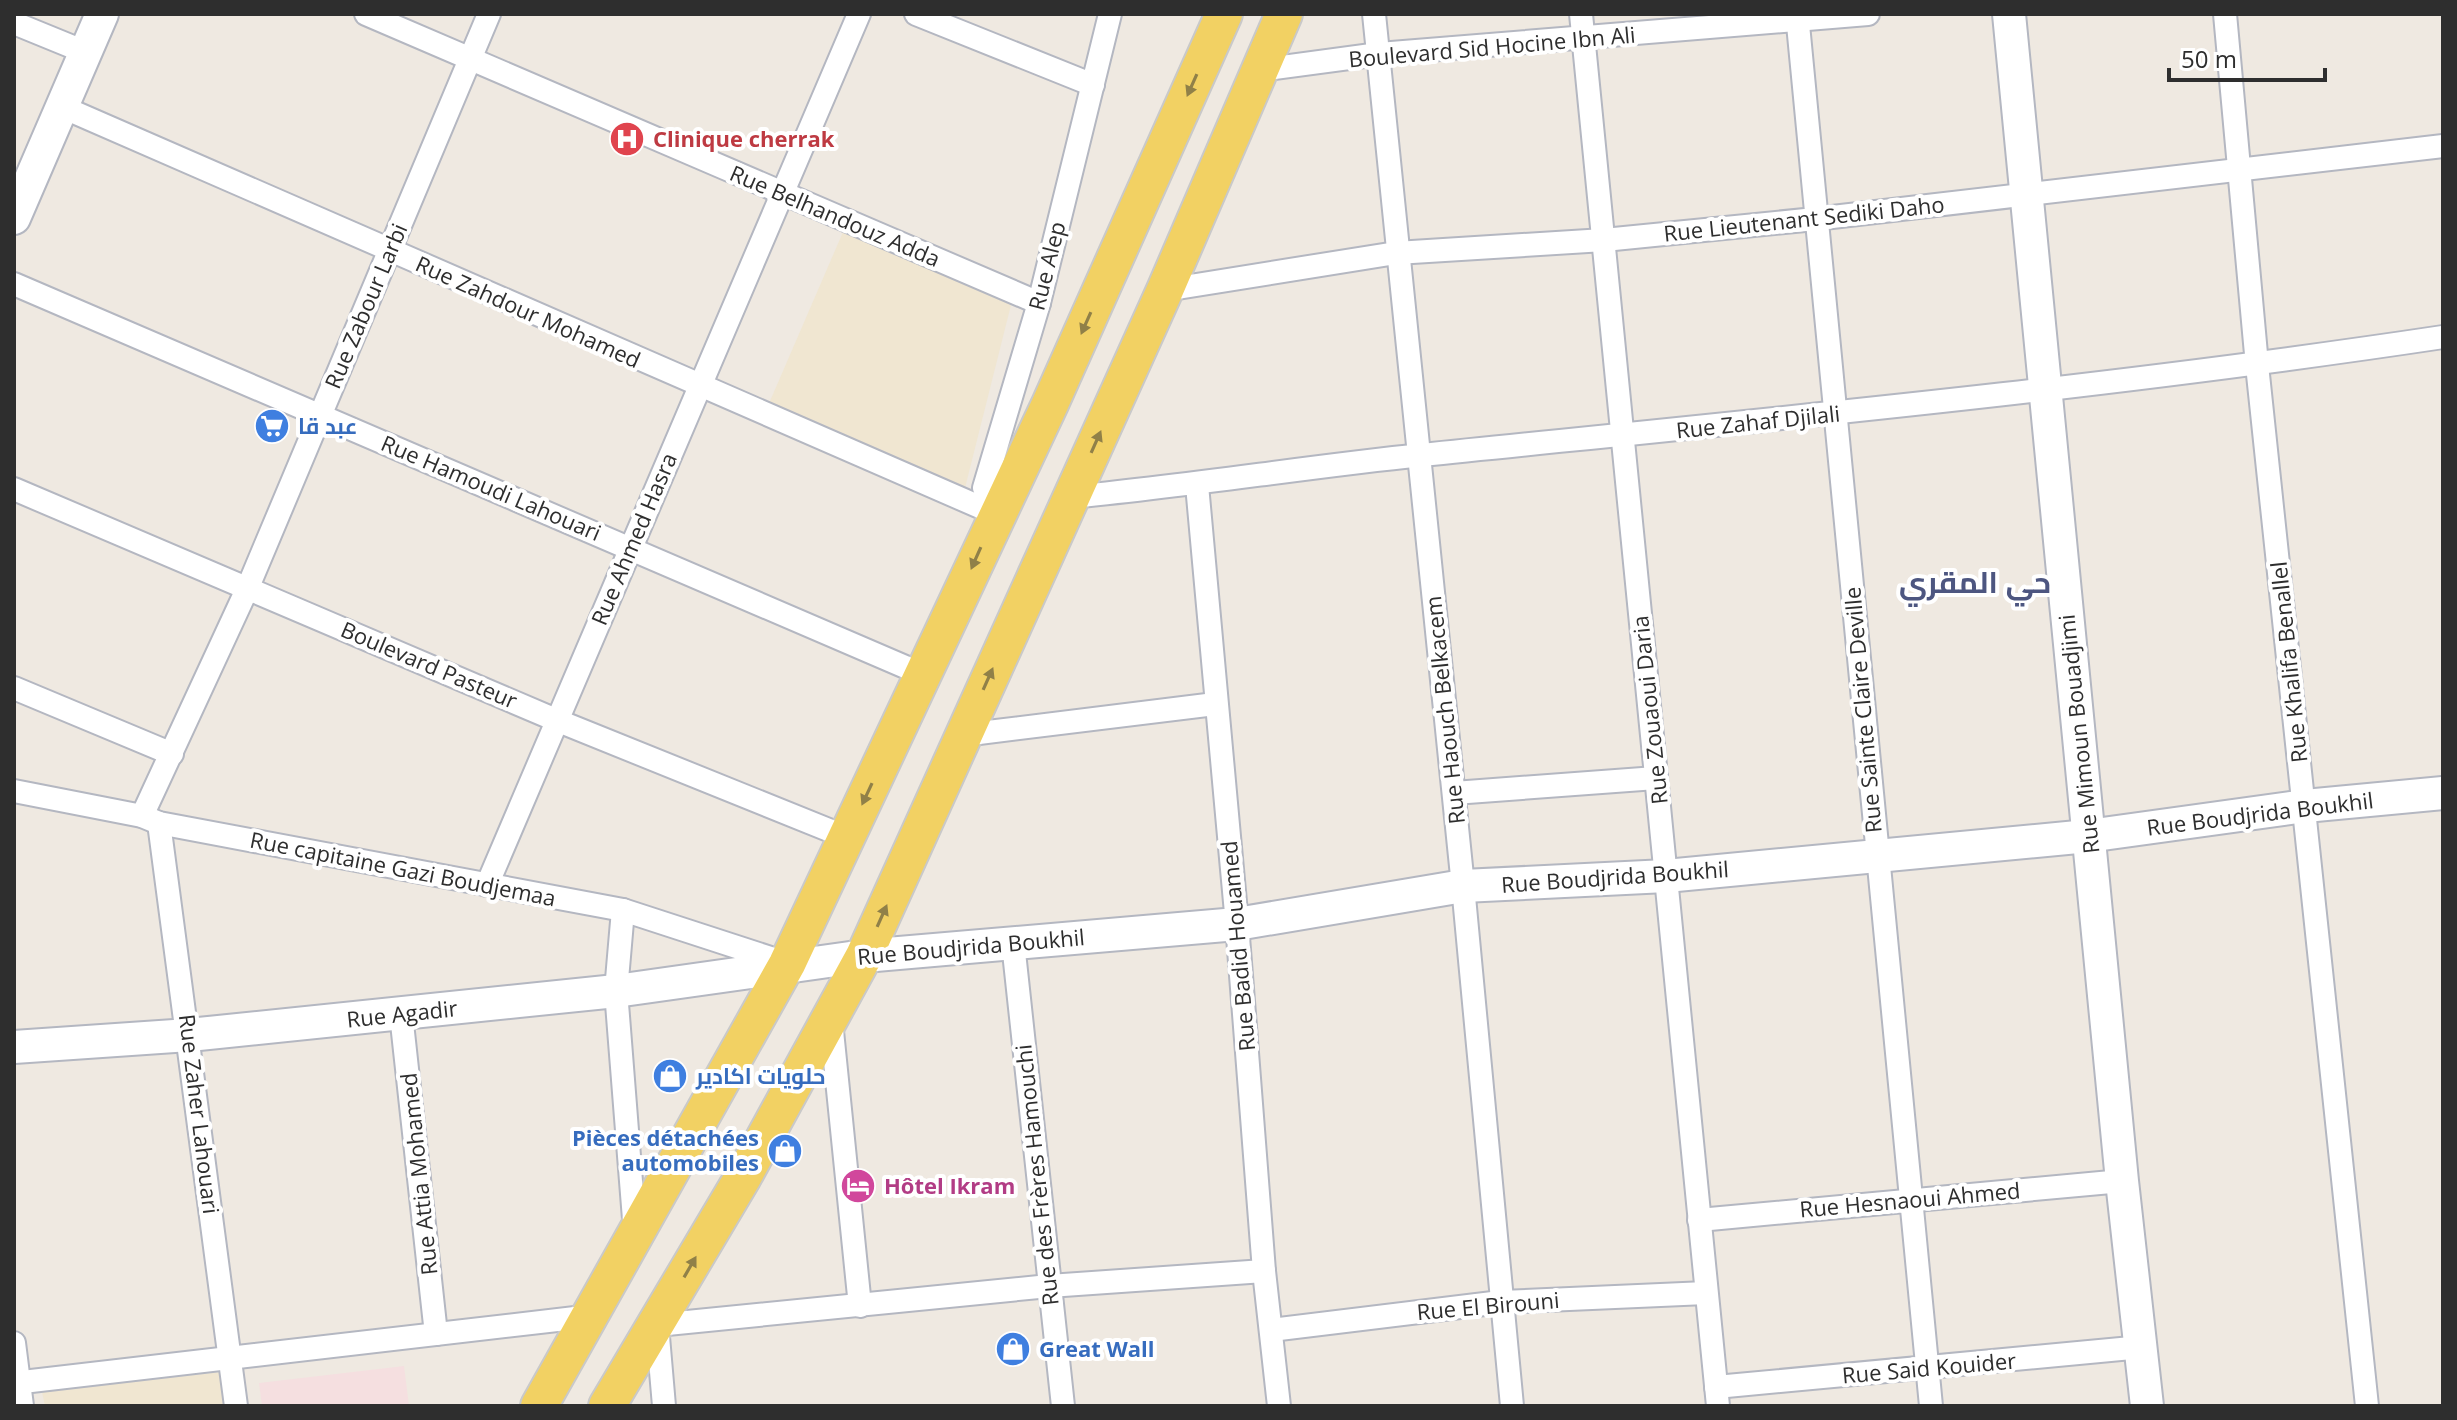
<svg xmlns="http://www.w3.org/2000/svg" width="2457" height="1420" font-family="'Open Sans',Cairo,sans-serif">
<rect width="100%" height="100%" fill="#efe9e1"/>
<g fill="#f0e6d1">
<polygon points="843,232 1013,297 965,488 767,408"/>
<polygon points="221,1372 225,1406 45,1406 42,1392"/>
</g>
<polygon fill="#f5dfe0" points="404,1366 409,1406 262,1406 259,1383"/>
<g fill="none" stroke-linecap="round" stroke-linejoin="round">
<g stroke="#b4b7c1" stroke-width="26">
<g id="street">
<polyline points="366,14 1039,303"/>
<polyline points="916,14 1093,85"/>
<polyline points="1374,14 1463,886 1512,1406"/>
<polyline points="1581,14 1718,1406"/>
<polyline points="1797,14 1931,1406"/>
<polyline points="2225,14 2257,365 2367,1406"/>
<polyline points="14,23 85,52"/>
<polyline points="1259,70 1379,54 1868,14"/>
<polyline points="60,106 996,514"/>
<polyline points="14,284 924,675"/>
<polyline points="1165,290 1396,253 1604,240 1815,219 2443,146"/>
<polyline points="1197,485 1237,924 1264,1271 1279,1406"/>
<polyline points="14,489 556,720 846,837"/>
<path d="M1071 497C1189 486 1305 467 1422 455 1763 420 2104 388 2443 337"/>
<polyline points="996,514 984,488 1039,303 1110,14"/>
<polyline points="14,688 172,754"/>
<polyline points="963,735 1215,704"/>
<polyline points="14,791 142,816 159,823 623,910 786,963"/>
<polyline points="1454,793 1656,778"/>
<polyline points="142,816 248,587 489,14"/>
<polyline points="159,823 236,1406"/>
<polyline points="487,885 859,14"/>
<polyline points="623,910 616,991 635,1232"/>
<polyline points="1013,943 1063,1406"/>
<polyline points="401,1014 436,1334"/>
<polyline points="831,1021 860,1306"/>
<polyline points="1699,1220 2122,1181"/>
<polyline points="1271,1330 1501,1302 1706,1293"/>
<polyline points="14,1343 22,1406"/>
<polyline points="14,1383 592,1316"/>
<polyline points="1716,1387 2142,1347"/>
<polyline points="664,1406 657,1325 1049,1286 1264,1271"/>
</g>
</g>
<g stroke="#b4b7c1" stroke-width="36">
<g id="secondary">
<polyline points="2009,14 2122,1181 2147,1406"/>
<polyline points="14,218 102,14"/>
<polyline points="14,1047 189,1035 616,991 864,956 1237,924 1463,886 1666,876 2088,836 2305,806 2443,793"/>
</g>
</g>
<g stroke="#c9c9c9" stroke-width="40">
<g id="primary">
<polyline points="539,1406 787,964 1050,404 1224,14"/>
<polyline points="607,1406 743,1177 864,956 1165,290 1284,14"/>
</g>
</g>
<use href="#street" stroke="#fff" stroke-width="22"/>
<use href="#secondary" stroke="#fff" stroke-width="32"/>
<use href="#primary" stroke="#f2d163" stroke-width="36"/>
</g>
<defs><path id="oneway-solid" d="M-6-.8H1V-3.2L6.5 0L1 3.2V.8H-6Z" transform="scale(2)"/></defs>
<g fill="#908048">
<use href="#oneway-solid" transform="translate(1192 85) rotate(114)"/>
<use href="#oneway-solid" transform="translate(1086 323) rotate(114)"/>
<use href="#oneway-solid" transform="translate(1096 442) rotate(-66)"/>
<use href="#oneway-solid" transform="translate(976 558) rotate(114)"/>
<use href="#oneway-solid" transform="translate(988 679) rotate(-66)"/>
<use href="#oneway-solid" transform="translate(867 794) rotate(115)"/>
<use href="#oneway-solid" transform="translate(882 916) rotate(-66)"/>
<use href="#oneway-solid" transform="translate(690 1267) rotate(-60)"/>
</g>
<defs>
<g id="hospital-disc" transform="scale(1.8)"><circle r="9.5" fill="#e0444e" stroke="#fff"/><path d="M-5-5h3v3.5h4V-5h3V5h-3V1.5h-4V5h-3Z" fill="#fff"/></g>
<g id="supermarket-disc" transform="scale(1.8)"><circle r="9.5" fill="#3f7fe0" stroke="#fff"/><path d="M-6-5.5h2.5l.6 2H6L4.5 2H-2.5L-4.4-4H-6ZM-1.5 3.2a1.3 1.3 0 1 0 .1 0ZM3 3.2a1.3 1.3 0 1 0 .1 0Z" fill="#fff"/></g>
<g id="shop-disc" transform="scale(1.8)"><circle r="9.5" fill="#3f7fe0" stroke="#fff"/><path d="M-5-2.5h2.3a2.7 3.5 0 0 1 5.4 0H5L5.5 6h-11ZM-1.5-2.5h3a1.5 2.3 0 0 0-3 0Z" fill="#fff"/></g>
<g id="hotel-disc" transform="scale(1.8)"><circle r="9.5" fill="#d1479c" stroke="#fff"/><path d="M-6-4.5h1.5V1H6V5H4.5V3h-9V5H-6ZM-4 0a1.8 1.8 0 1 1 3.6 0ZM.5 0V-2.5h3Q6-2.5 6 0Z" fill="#fff"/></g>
</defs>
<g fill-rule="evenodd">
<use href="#hospital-disc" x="627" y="139"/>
<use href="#supermarket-disc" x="272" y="426"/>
<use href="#shop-disc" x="670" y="1076"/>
<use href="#shop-disc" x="785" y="1151"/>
<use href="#hotel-disc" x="858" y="1186"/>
<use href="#shop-disc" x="1013" y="1349"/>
</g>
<g text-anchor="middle" stroke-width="8" stroke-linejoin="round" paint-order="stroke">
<g font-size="22" fill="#2e2e2e" stroke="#fff">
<text transform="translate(1492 47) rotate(-5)" y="8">Boulevard Sid Hocine Ibn Ali</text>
<text transform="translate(835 216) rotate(23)" y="8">Rue Belhandouz Adda</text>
<text transform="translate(1804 219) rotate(-6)" y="8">Rue Lieutenant Sediki Daho</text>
<text transform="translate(1047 266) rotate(-76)" y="8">Rue Alep</text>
<text transform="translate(366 306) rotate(-67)" y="8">Rue Zabour Larbi</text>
<text transform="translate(528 312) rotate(24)" y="8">Rue Zahdour Mohamed</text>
<text transform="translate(1758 422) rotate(-6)" y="8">Rue Zahaf Djilali</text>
<text transform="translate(491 488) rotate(23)" y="8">Rue Hamoudi Lahouari</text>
<text transform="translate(634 539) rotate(-67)" y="8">Rue Ahmed Hasra</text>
<text transform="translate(2289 662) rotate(-96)" y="8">Rue Khalifa Benallel</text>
<text transform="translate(429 665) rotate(23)" y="8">Boulevard Pasteur</text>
<text transform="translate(1445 710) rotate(-96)" y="8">Rue Haouch Belkacem</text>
<text transform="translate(1650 710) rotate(-96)" y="8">Rue Zouaoui Daria</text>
<text transform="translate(1863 710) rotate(-95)" y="8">Rue Sainte Claire Deville</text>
<text transform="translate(2079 734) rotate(-96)" y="8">Rue Mimoun Bouadjimi</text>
<text transform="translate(2260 814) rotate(-7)" y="8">Rue Boudjrida Boukhil</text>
<text transform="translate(403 869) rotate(11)" y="8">Rue capitaine Gazi Boudjemaa</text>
<text transform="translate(1615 877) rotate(-4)" y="8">Rue Boudjrida Boukhil</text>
<text transform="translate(1238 946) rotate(-95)" y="8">Rue Badid Houamed</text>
<text transform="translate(971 947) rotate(-5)" y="8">Rue Boudjrida Boukhil</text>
<text transform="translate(402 1014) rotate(-6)" y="8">Rue Agadir</text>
<text transform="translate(199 1114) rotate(83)" y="8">Rue Zaher Lahouari</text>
<text transform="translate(419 1174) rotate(-96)" y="8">Rue Attia Mohamed</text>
<text transform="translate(1037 1175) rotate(-96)" y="8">Rue des Frères Hamouchi</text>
<text transform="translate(1910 1200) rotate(-5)" y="8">Rue Hesnaoui Ahmed</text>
<text transform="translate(1488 1306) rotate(-5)" y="8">Rue El Birouni</text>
<text transform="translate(1929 1368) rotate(-5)" y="8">Rue Said Kouider</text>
</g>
<g font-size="22" font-weight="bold" fill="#be3a42" stroke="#fff" text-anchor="start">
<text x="653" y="147">Clinique cherrak</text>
</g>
<g font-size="22" font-weight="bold" fill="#366cbe" stroke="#fff" text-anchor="start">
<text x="298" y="434">عبد قا</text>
<text x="696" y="1084">حلويات اكادير</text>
<text x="759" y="1146" text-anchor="end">Pièces détachées<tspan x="759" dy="25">automobiles</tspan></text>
<text x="1039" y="1357">Great Wall</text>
</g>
<g font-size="22" font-weight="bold" fill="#b23c85" stroke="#fff" text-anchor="start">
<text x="884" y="1194">Hôtel Ikram</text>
</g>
<g font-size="30" font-weight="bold" fill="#4d5680" stroke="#fff">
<text x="1975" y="593">حي المقري</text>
</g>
</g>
<rect width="2457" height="1420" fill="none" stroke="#2e2e2e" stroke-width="32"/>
<path d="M2169 68v12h156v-12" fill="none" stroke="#2e2e2e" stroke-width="4"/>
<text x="2181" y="68" font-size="24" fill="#2e2e2e" stroke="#ffffff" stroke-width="6" paint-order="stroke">50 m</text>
</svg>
